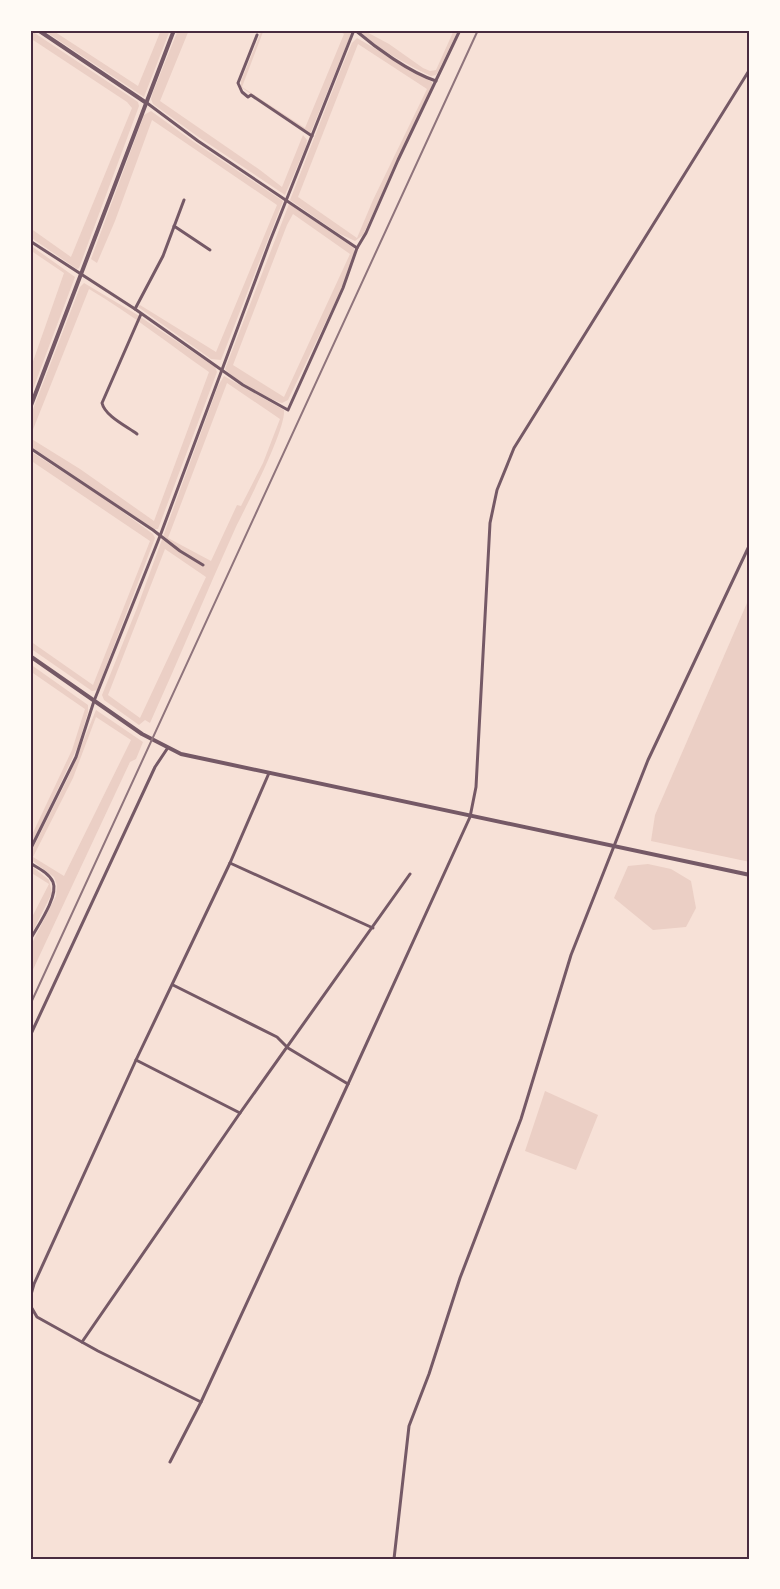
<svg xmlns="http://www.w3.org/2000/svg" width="780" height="1589" font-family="Manrope,sans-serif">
<rect width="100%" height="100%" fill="#f7e1d7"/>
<g fill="#ebcfc5" fill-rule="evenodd">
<polygon points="30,30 138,102 139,106 79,268 77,269 30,237 30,228 71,257 132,108 127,102 30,38"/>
<polygon points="43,30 52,30 138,86 161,30 170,30 144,97"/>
<polygon points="178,30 189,30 160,101 260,170 282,187 303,135 307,140 306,146 285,195 197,136 153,104 151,99 153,92"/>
<polygon points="338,30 350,30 351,34 310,134 277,113 241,87 241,81 261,32 263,32 242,87 305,128 344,34"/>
<path d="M358 30H363L389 44 423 68 430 71 436 70 454 30H458L439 70 436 75 431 76C413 68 369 44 358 30Z"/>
<path d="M357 38 432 82V85L363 235 355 241 338 233 290 200 341 69 352 43ZM358 44 427 89 373 200 357 238 298 197Z"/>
<polygon points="151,111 194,142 283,201 221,360 211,359 138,307 140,305 216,352 277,205 152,120 115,221 97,263 91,259 144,115"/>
<path d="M289 204 354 248V256L341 290 288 400 282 403C268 399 234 380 225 369ZM293 214 350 254 284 397 233 365 287 225Z"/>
<polygon points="30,245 75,277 30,397 30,370 64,273 30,250"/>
<path d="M84 283 136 314 215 367 217 372 158 529H154L30 446V438L80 469 154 521 209 372C169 344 131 314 89 289L30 437V417L80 287Z"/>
<path d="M224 376 284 410C286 430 246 506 235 529 206 593 179 659 150 723L145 720 139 725 104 700 102 695 137 608 218 386ZM227 383 280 419 263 463 241 506 237 505 211 561 168 538ZM165 549 206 577 140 718 108 695Z"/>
<polygon points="30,451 102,497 153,534 155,538 97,690 92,691 30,648 30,641 93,685 150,541 30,460"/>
<polygon points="750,596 750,862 651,841 655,815"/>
<polygon points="30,664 88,705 88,712 78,746 30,848 30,839 72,750 85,709 30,671"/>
<path d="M96 710 143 742 136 759 130 762 30 976V947L56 896 57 885 54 877 30 859V854L68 778ZM96 717 131 740 64 876 33 857 73 778Z"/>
<polygon points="648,864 671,869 691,881 696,908 686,927 653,930 614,898 628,866"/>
<polygon points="30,865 49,880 52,893 30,937 30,921 49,884 30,872"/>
<polygon points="545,1091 598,1115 576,1170 525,1151"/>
</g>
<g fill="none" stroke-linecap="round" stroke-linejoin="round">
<g stroke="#755966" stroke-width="3">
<path d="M355 30C376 48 409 72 436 81"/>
<polyline points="257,35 238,83 242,92 248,97 251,95 312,136"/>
<polyline points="147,103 198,141 357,248"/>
<polyline points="174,226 210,250"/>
<polyline points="30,241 135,309 243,385 288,410 343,288 357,248 366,233 398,160 460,30"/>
<polyline points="135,309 163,256 184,200"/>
<path d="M137 434C126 426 105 416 102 403L141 314"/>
<polyline points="30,448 153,530 180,551 203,565"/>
<polyline points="30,850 76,757 94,701 160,536 270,241 354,30"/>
<path d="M30 863C38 868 49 873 53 882 59 896 37 927 30 940"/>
<polyline points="230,863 373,928"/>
<polyline points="173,985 277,1037 288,1048 348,1084"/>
<polyline points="30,1036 155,767 167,749"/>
<polyline points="136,1060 240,1113"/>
<polyline points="30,1298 34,1284 136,1060 230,863 269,773"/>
<polyline points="30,1305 37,1317 98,1351 201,1402"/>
<polyline points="82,1342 240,1113 410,874"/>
<polyline points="170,1462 201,1402 348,1084 470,817 476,787 490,523 497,490 514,448 750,69"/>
<polyline points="394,1559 409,1426 429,1374 460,1278 521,1119 571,955 648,760 750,544"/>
</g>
<g stroke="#755966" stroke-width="4">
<polyline points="38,30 145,102"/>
<polyline points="30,408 174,30"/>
<polyline points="30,656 142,734 181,754 750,875"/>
</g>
<polyline stroke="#8f747c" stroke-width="2" points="30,1005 478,30"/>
</g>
<rect width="780" height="1589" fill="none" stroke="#fffaf5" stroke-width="63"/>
<rect x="32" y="32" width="716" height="1526" fill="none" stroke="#4a2c40" stroke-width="2"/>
</svg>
